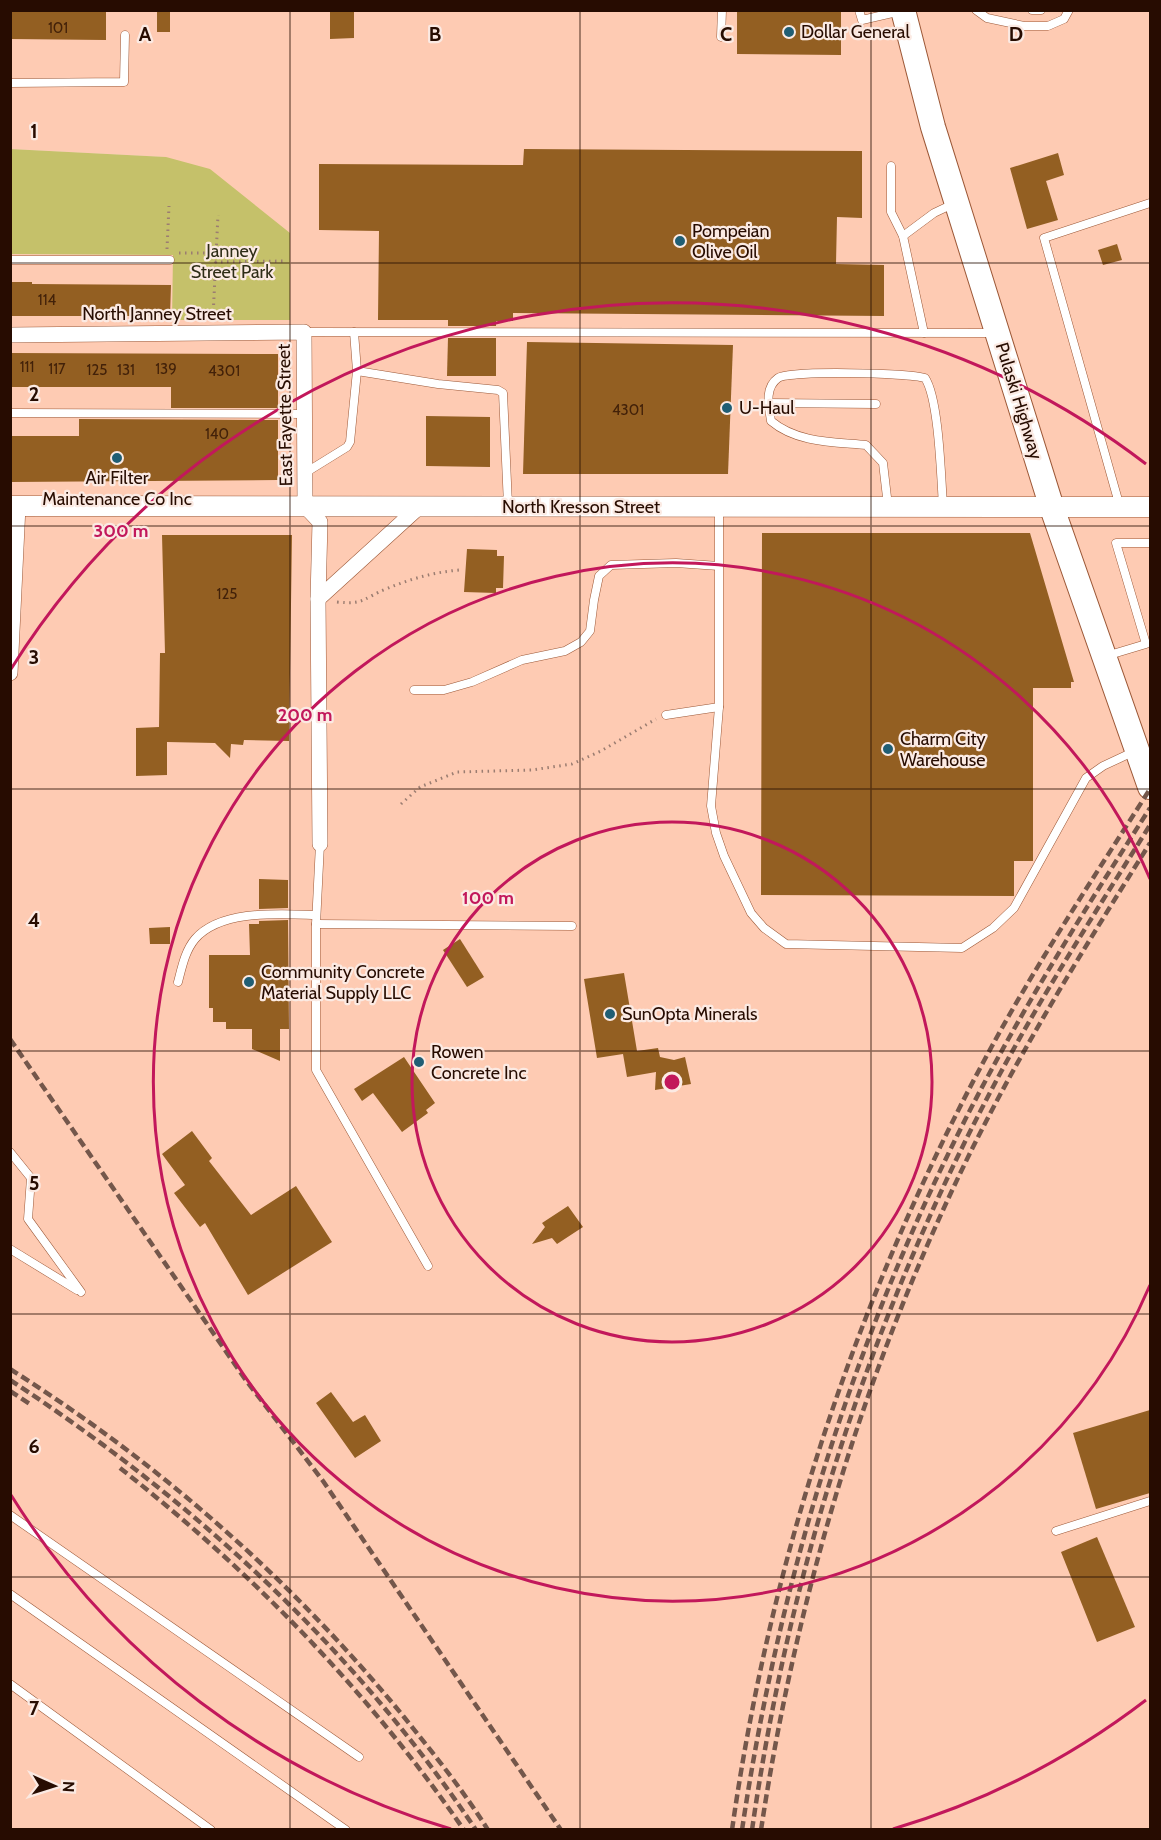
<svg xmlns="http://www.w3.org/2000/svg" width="1161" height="1840" font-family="Cabin,sans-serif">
<rect width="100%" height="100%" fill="#f9d9cb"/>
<polygon fill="#fecbb3" points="11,11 1150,11 1150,1829 11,1830 11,254 173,255 173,320 290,320 166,157 11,149"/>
<polygon fill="#c5c16a" points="10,149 166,157 210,169 290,233 290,320 172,320 173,255 11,254"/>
<g fill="#935f22">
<polygon points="10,10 106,10 106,40 10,39"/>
<rect x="157" y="10" width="13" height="22"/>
<polygon points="330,10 354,10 354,38 330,39"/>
<polygon points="737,10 841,10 841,55 737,54"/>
<polygon points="524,149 862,151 862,218 837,217 836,264 884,265 884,316 513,313 513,321 496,321 496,326 448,326 448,320 378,320 379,231 319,230 319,164 523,165"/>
<polygon points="1058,153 1064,175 1046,181 1058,220 1027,229 1010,168"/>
<polygon points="1117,244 1122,260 1103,265 1098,250"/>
<polygon points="12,282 32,282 32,284 171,285 170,316 10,316"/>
<polygon points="448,338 496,338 496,376 447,376"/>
<polygon points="527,342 733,345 728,474 523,474"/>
<polygon points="10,353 278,354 278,408 171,408 171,387 10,387"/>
<polygon points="426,416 490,417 490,467 426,466"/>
<polygon points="79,419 278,420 278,480 10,482 10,436 79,436"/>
<polygon points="762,533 1030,533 1074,682 1071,682 1071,688 1033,688 1033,861 1014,861 1014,896 761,895"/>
<polygon points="162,535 292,535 289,741 244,740 243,745 231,744 230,758 215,743 167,742 167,775 136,776 136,728 159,727 160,653 165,653"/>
<polygon points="467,549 497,550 497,556 504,556 503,588 496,588 496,593 464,592"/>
<polygon points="259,879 288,880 288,908 259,909"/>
<polygon points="288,920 289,1029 280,1029 280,1061 252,1049 252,1029 226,1029 226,1022 213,1022 213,1008 209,1008 209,955 250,955 249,924 259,924 259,921"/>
<polygon points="170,927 170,944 150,944 149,928"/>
<polygon points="460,939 484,977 467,987 443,950"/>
<polygon points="624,973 637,1051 658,1048 660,1057 674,1060 685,1057 691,1084 655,1090 656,1072 627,1077 623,1054 597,1058 584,979"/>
<polygon points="404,1057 435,1103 426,1110 428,1113 402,1132 373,1093 362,1101 354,1089"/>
<polygon points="192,1131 212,1158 209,1161 251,1215 296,1186 332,1242 248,1295 205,1223 200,1227 174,1193 185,1185 162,1154"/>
<polygon points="568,1206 583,1227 557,1244 552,1238 532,1244 545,1227 542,1223"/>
<polygon points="331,1392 353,1422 365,1415 381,1441 355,1458 316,1403"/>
<polygon points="1150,1410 1150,1493 1096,1509 1073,1433"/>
<polygon points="1097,1537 1135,1627 1097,1642 1061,1552"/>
</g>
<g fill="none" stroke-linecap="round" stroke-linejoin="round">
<g stroke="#9c5837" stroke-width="9">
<g id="service">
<polyline points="859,10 862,20 901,11"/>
<polyline points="976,10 987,18 1024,26 1048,26 1064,19 1069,10"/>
<polyline points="1032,10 1041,10"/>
<polyline points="721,37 722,10"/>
<polyline points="10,83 124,82 125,35"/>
<polyline points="891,166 891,212 903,236 924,333"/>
<polyline points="903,236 934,213 953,204"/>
<polyline points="10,260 170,260"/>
<polyline points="304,332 992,333"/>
<polyline points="354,332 357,371 438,384 498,390 503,393 508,505"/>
<polyline points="768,403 876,404"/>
<polyline points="10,413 305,414"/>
<polyline points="305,473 347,447 350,442 357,371"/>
<path d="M888 506 883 463 866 445C834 442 797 443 771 421 769 407 764 388 778 378 789 370 908 373 925 378 939 399 941 477 943 506"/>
<polyline points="719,507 719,707 711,806 716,833 724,856 751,913 764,928 786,944 962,948 993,928 1014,908 1086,778 1103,766 1135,751"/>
<polyline points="1120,507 1044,238 1150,203"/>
<polyline points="1106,656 1146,644 1116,543 1150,543"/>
<polyline points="414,690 444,690 472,682 522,660 565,651 581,642 590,631 594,600 599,576 611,565 676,563 719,566"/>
<polyline points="666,715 719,707"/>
<polyline points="320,844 316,924 316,1070 428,1266"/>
<polyline points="316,924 572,926"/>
<path d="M178 982C182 967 185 951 195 939 221 909 281 914 316 915"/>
<polyline points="10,1152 31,1178 28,1219 81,1292"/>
<polyline points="10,1249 77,1290"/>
<polyline points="10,1515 359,1757"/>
<polyline points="1056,1531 1150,1501"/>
<polyline points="10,1594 346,1830"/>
<polyline points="10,1684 211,1830"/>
</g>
</g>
<g stroke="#9c5837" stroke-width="16">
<g id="minor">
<polyline points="10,335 304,332 305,506 320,522 318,599 320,844"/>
<polyline points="318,599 419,507"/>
<polyline points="10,673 18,506"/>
</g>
</g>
<g stroke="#9c5837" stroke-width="21">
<polyline id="tertiary" points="10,506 1150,507"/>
</g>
<g stroke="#9c5837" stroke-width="26">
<polyline id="primary" points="903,10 933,127 1052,508 1150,787"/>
</g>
<g stroke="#9b7d71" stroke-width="3" stroke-dasharray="1.5 4.5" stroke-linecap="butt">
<polyline points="167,249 169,206"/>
<polyline points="179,253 216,253"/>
<polyline points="215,262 284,261"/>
<polyline points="213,317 218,215"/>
<path d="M337 602C365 605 363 598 386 589 410 579 434 572 460 570"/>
<polyline points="401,804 420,787 457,772 532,770 572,764 601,751 656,719"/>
</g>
<use href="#service" stroke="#fff" stroke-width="8"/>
<use href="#minor" stroke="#fff" stroke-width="15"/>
<use href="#tertiary" stroke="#fff" stroke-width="20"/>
<use href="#primary" stroke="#fff" stroke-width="24"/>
<g stroke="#74574b" stroke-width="4.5" stroke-dasharray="9 4.5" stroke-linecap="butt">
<polyline points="10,1039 245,1379 323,1481 561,1830"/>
<path d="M10 1369C159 1463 292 1580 404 1717 433 1753 463 1790 488 1830"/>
<path d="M10 1380C192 1499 355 1649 476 1830"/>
<polyline points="10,1391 30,1404"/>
<path d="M120 1468C252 1572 368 1691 464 1830"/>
<path d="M732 1830C771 1555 859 1290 992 1046 1040 958 1096 874 1150 789"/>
<path d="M742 1830C778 1588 849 1353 958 1134 1014 1021 1082 914 1150 808"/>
<path d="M752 1830C788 1578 866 1333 982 1108 1032 1010 1092 918 1150 825"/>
<path d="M761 1830C797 1592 867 1360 974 1145 1026 1041 1088 942 1150 843"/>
</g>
</g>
<path fill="none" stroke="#270c01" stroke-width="1.5" stroke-opacity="0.55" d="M290 10V1830M580 10V1830M871 10V1830M10 263H1150M10 526H1150M10 789H1150M10 1051H1150M10 1314H1150M10 1577H1150"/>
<g fill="none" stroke="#c2185b" stroke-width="3">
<circle cx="672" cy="1082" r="260"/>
<path d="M1150 1285A519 519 0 1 1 1150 879"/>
<path d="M1146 1700A779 779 0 0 1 893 1829M451 1829A779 779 0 0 1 11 1495M11 669A779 779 0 0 1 1146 464"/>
</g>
<g fill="#205e74" stroke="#fbeae3" stroke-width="2">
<circle cx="789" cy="32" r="6"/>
<circle cx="680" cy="241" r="6"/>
<circle cx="727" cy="408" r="6"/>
<circle cx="117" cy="458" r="6"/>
<circle cx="888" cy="749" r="6"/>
<circle cx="249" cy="982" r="6"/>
<circle cx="610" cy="1014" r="6"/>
<circle cx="419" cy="1062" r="6"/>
</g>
<g text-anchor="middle" stroke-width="4.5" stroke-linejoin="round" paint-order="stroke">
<g font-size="15" fill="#422109">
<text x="58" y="33">101</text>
<text x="47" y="305">114</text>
<text x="27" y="372">111</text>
<text x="57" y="374">117</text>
<text x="166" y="374">139</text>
<text x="97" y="375">125</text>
<text x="126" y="375">131</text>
<text x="224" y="376">4301</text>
<text x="628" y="415">4301</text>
<text x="217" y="439">140</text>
<text x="227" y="599">125</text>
</g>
<g font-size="18" fill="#270c01" stroke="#fbeae3" text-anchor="start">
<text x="801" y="38">Dollar General</text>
<text x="692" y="237">Pompeian<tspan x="692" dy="21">Olive Oil</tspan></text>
<text x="739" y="414">U-Haul</text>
<text x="117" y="484" text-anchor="middle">Air Filter<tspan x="117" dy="21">Maintenance Co Inc</tspan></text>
<text x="900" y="745">Charm City<tspan x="900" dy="21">Warehouse</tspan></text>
<text x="261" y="978">Community Concrete<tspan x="261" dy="21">Material Supply LLC</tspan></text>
<text x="622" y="1020">SunOpta Minerals</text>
<text x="431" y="1058">Rowen<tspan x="431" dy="21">Concrete Inc</tspan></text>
</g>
<g font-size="18" fill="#2e2d16" stroke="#fbeae3">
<text x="232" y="257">Janney<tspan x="232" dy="21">Street Park</tspan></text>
</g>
<g font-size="18" fill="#270c01" stroke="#fbeae3">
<text x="157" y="320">North Janney Street</text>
<text transform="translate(1019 401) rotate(73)" y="6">Pulaski Highway</text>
<text transform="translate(285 415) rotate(-91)" y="6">East Fayette Street</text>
<text x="581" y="513">North Kresson Street</text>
</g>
</g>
<g font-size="20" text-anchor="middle" font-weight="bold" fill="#270c01" stroke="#fbeae3" stroke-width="4.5" stroke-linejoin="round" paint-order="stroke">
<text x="145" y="41">A</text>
<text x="435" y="41">B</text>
<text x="726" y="41">C</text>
<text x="1016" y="41">D</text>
<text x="34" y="138">1</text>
<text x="34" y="401">2</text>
<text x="34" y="664">3</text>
<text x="34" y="927">4</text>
<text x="34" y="1190">5</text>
<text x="34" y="1453">6</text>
<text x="34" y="1715">7</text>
</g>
<circle cx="672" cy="1082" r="9" fill="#c2185b" stroke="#fbeae3" stroke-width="3"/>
<g font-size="18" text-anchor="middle" font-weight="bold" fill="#c2185b" stroke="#fbeae3" stroke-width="4.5" stroke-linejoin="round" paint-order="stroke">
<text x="121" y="537">300 m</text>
<text x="305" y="721">200 m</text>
<text x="488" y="904">100 m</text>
</g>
<rect width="1161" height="1840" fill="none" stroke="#270c01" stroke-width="24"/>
<g transform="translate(54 1786) rotate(93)" stroke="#fbeae3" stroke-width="4.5" paint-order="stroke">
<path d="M0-4.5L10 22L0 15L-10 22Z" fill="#270c01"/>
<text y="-9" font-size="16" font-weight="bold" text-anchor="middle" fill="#270c01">N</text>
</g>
</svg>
